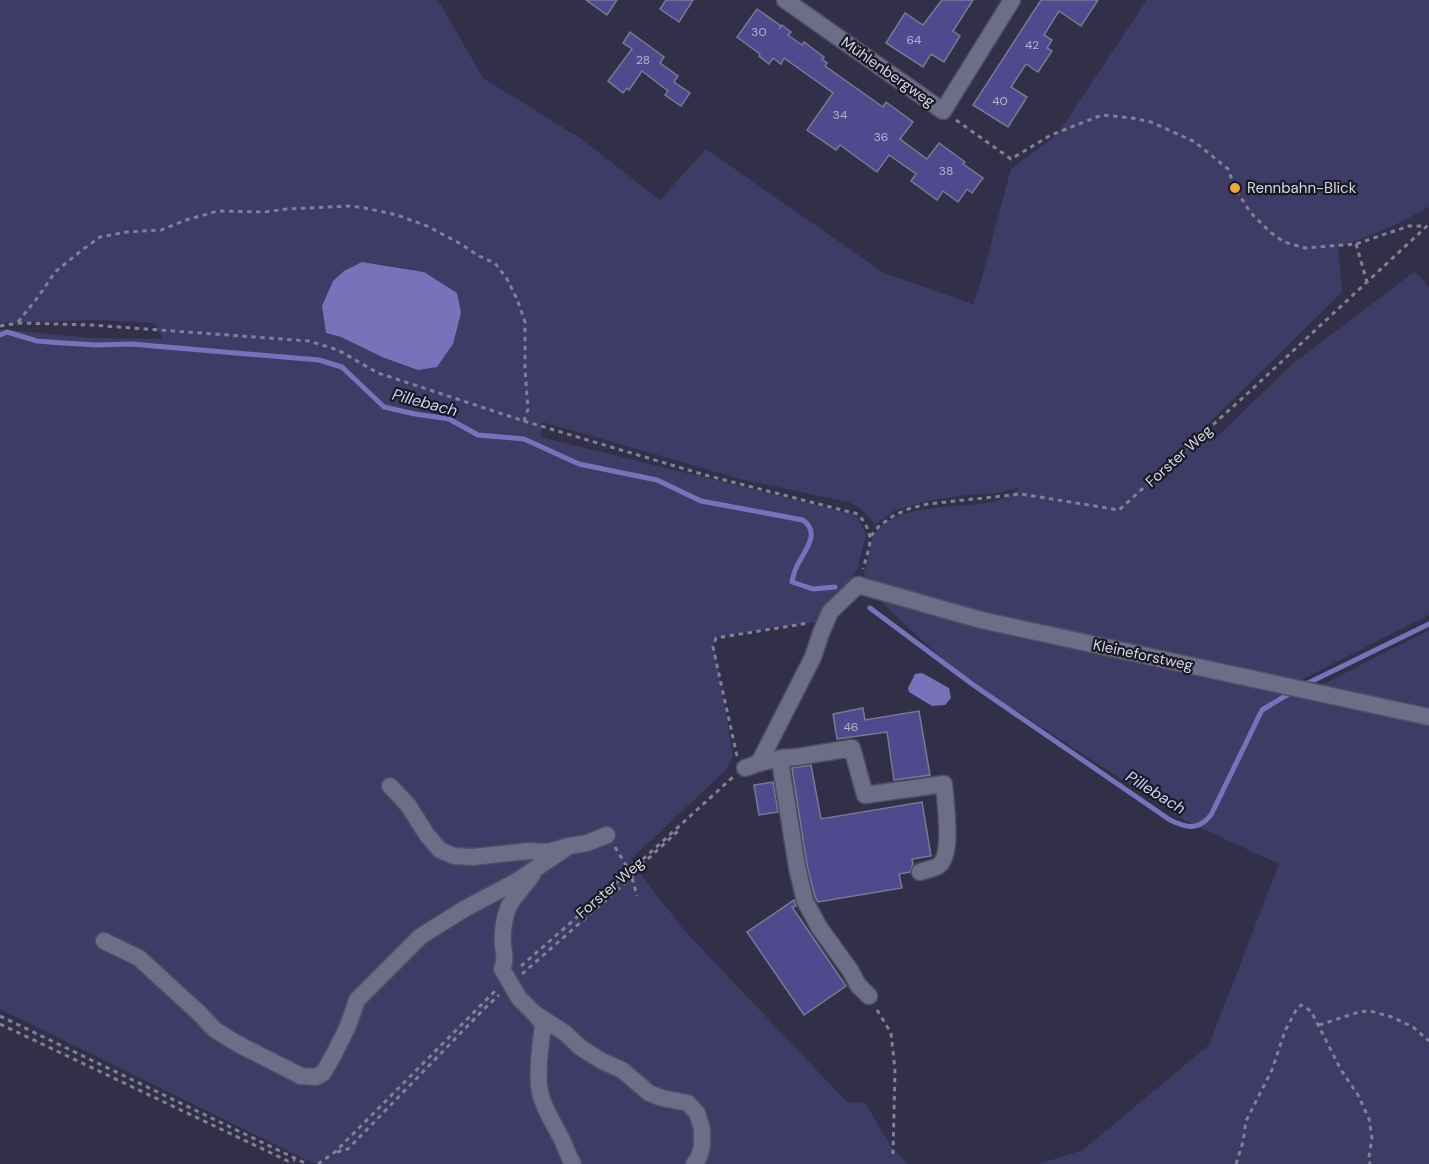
<svg xmlns="http://www.w3.org/2000/svg" width="1429" height="1164" font-family="'DM Sans',sans-serif">
<rect width="100%" height="100%" fill="#313048"/>
<g fill="#3e3b66" fill-rule="evenodd">
<path d="M0 0H438L483 78 580 138 660 200 706 149 884 273 973 304 979 288 1011 169 1055 136 1063 126 1147 0H1429V207L1395 225 1338 248 1342 292 1203 429 1215 439 1290 366 1415 271 1429 287V615L1297 682 982 614 868 580 864 575C867 564 868 549 872 539 888 500 964 510 997 501 1004 499 1015 492 1021 487L1000 493 965 495 926 501 896 510 875 524 860 508 848 502 740 479 575 431 541 422V437L857 515 866 535 858 566 851 585 821 621 717 637 713 639 733 757 725 771 631 859 638 871 684 930 847 1102 865 1103 892 1148 908 1164H315L0 1009V329L92 338 163 339 154 323 96 320 0 323ZM361 262 386 265 424 272 461 313 453 344 437 367 382 357 341 337 326 333 322 306Z"/>
<polygon points="875,596 1429,720 1429,1164 1039,1164 1083,1150 1209,1045 1279,864 1186,821 956,672"/>
<polygon points="1429,630 1429,710 1318,687"/>
</g>
<g fill="#7772ba">
<polygon points="362,262 424,272 457,293 461,313 453,344 437,367 418,370 382,357 341,337 326,333 322,306 333,281 344,271"/>
<polygon points="922,673 949,688 951,698 945,705 932,706 909,692 908,688 915,674"/>
</g>
<g fill="none" stroke-linecap="round" stroke-linejoin="round">
<g stroke="#7772ba" stroke-width="5">
<path d="M0 335 7 332 37 341 63 343 97 345 131 344 319 360 342 367 384 407 415 414 449 419 478 435 524 439 579 464 657 480 701 501 803 520C822 534 803 552 796 568 794 572 793 577 792 582L813 589 835 587"/>
<path d="M870 608 972 684 1170 820C1187 828 1198 831 1211 815L1262 710 1292 692"/>
<polyline points="1302,686 1429,624"/>
</g>
</g>
<g fill="#50498e" stroke="#797995" stroke-width="1.5">
<polygon points="586,0 617,0 607,15"/>
<polygon points="666,0 693,0 679,22 660,9"/>
<polygon points="942,0 973,0 953,31 960,36 944,62 931,54 923,67 886,43 905,13 923,25"/>
<polygon points="1041,0 1098,0 1081,26 1059,11 1044,35 1052,40 1047,48 1052,51 1038,72 1026,64 1011,87 1027,97 1008,127 973,105"/>
<polygon points="757,9 781,26 779,29 782,25 791,32 788,35 802,45 804,42 824,57 822,59 827,63 825,66 883,107 886,102 913,122 900,139 927,159 939,143 965,162 963,164 983,178 972,193 967,189 958,202 943,191 937,200 911,181 916,174 889,155 877,172 840,145 836,150 807,130 833,93 784,58 781,64 773,58 769,64 759,56 760,54 737,37"/>
<polygon points="630,32 664,57 660,63 678,76 674,82 690,93 681,106 665,95 668,91 642,71 629,90 627,88 623,93 608,81 632,49 623,43"/>
<polygon points="863,708 865,720 919,711 930,775 894,780 887,732 837,739 833,714"/>
<polygon points="811,765 821,819 922,802 931,856 912,859 913,864 910,872 899,874 902,888 818,902 815,897 807,865 792,768"/>
<polygon points="773,782 778,812 759,815 754,785"/>
<polygon points="794,900 796,906 792,907 846,986 804,1015 747,932"/>
</g>
<g fill="none" stroke-linecap="round" stroke-linejoin="round">
<g stroke="#4e4d62" stroke-width="19">
<g id="minor">
<polyline points="785,0 943,111 1012,0"/>
<polyline points="782,758 781,767 797,867 805,901 819,927 850,970 858,985 869,996"/>
<path d="M759 763 782 758 797 757 852 748 865 795 944 784C945 802 954 856 938 866 933 869 925 870 920 872"/>
<polyline points="745,768 759,763 813,657 821,633 830,612 858,585 981,620 1429,717"/>
<polyline points="390,786 408,805 427,835 440,850 454,856 473,857 529,851 548,852 569,846 587,843 607,835"/>
<path d="M532 875C526 885 513 897 509 906 504 917 502 933 503 945 504 956 506 958 502 969L519 998 534 1013"/>
<polyline points="104,941 139,958 200,1014 215,1030 238,1044 301,1076 316,1077 323,1073 333,1056 348,1026 357,1000 421,936 466,908 517,881 569,846"/>
<path d="M573 1164C567 1154 565 1144 559 1134 551 1119 541 1103 539 1086 537 1065 541 1044 543 1024L534 1013 565 1033 581 1048 602 1061 622 1070 649 1093 662 1098 688 1103 697 1113 702 1129V1147L698 1159 694 1164"/>
</g>
</g>
<g stroke="#818095" stroke-width="3" stroke-dasharray="4.5 4.5" stroke-linecap="butt">
<polyline points="956,120 1011,159 1051,135 1102,115 1132,118 1151,122 1195,142 1228,169 1235,188 1250,212 1270,232 1284,242 1305,248 1356,244 1409,226 1425,226"/>
<polyline points="1356,244 1367,282"/>
<polyline points="18,322 38,297 55,272 82,250 100,237 127,232 161,230 186,220 218,211 264,212 287,209 350,206 365,208 397,215 427,226 461,244 479,256 495,263 507,279 517,299 525,322 525,369 528,409 524,421"/>
<path d="M0 326 19 323 92 325 309 341 338 350 378 373 524 421 705 475 858 514C876 536 870 543 863 569"/>
<polyline points="871,536 879,526 893,516 908,509 927,504 1021,494 1119,510 1248,393 1427,226 1429,225"/>
<polyline points="737,756 713,647 716,638 809,623"/>
<polyline points="615,847 630,872"/>
<polyline points="632,878 637,896"/>
<polyline points="521,966 630,871 733,777"/>
<polyline points="522,974 624,884 632,877 637,869 678,831"/>
<polyline points="877,1010 891,1033 895,1070 893,1154"/>
<polyline points="0,1016 307,1164"/>
<polyline points="0,1024 288,1161 295,1160"/>
<polyline points="1319,1025 1359,1012 1370,1011 1392,1017 1413,1027 1429,1041"/>
<polyline points="337,1152 348,1149 485,1008 499,995"/>
<polyline points="318,1164 335,1152 497,989"/>
<polyline points="1236,1164 1243,1142 1246,1121 1272,1070 1285,1031 1296,1010 1301,1005 1311,1011 1341,1070 1358,1095 1369,1119 1372,1138 1369,1157 1370,1164"/>
</g>
<use href="#minor" stroke="#6d6d88" stroke-width="16"/>
</g>
<circle fill="#eca93a" stroke="#1a1a25" stroke-width="2" cx="1235" cy="188" r="6"/>
<g text-anchor="middle" stroke-width="4.5" stroke-linejoin="round" paint-order="stroke">
<g font-size="12" fill="#b4b3d0">
<text x="759" y="36">30</text>
<text x="914" y="44">64</text>
<text x="1032" y="49">42</text>
<text x="643" y="64">28</text>
<text x="1000" y="105">40</text>
<text x="840" y="119">34</text>
<text x="881" y="141">36</text>
<text x="946" y="175">38</text>
<text x="851" y="731">46</text>
</g>
<g font-size="15" fill="#d6d6e6" stroke="#1a1a25">
<text transform="translate(888 72) rotate(35)" y="5">Mühlenbergweg</text>
<text transform="translate(1179 456) rotate(-42)" y="5">Forster Weg</text>
<text transform="translate(1143 655) rotate(12)" y="5">Kleineforstweg</text>
<text transform="translate(610 888) rotate(-41)" y="5">Forster Weg</text>
</g>
<g font-size="15" fill="#d6d6e6" stroke="#1a1a25" text-anchor="start">
<text x="1247" y="193">Rennbahn-Blick</text>
</g>
<g font-size="16" font-style="italic" fill="#cecef7" stroke="#1a1a25">
<text transform="translate(425 402) rotate(15)" y="6">Pillebach</text>
<text transform="translate(1156 792) rotate(32)" y="6">Pillebach</text>
</g>
</g>
</svg>
